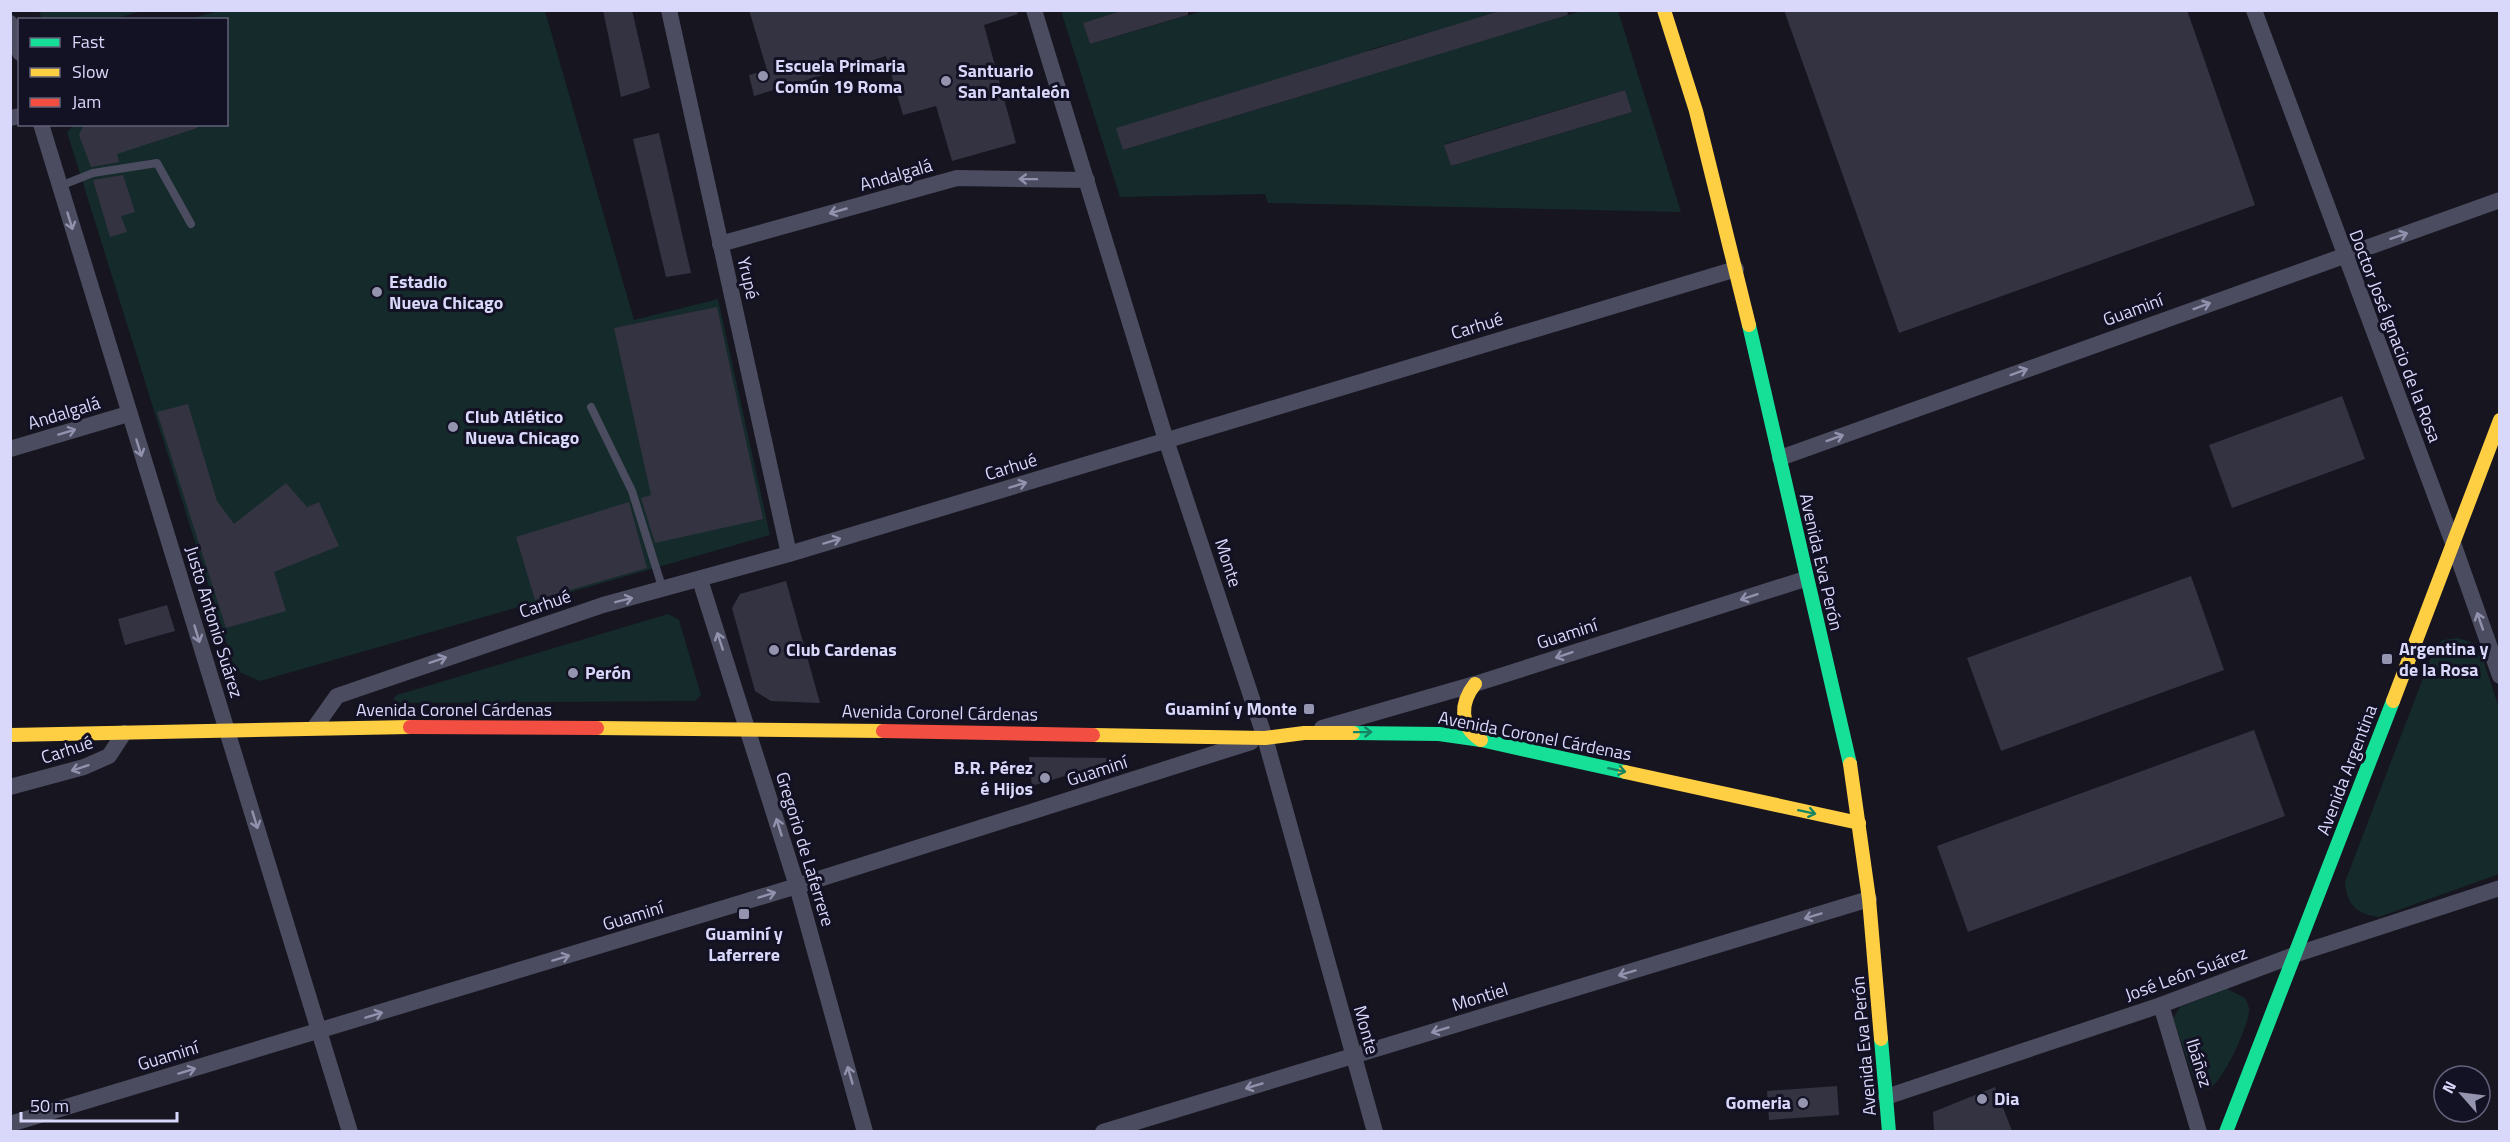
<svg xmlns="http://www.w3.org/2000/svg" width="2510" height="1142" font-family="'Titillium Web',sans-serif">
<rect width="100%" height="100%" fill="#161520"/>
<g fill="#152a2a" fill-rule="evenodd">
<polygon points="39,11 39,10 142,11 113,19 42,19"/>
<polygon points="218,11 545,11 634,320 718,299 770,535 260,681 235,670 67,132 75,124 226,124 226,20 189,19"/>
<path d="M1061 11H1124L1083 23 1090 44 1203 11H1503L1369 50 1375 72 1582 11H1618L1681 212 1268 203 1265 194 1120 197ZM1340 60 1347 82 1123 150 1117 128ZM1625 90 1632 112 1451 166 1445 144Z"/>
<polygon points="668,614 679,620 701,695 695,701 400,703 393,699 397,695"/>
<path d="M2458 638 2473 643 2482 657 2499 708V874L2379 917C2356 914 2347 905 2345 882L2433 652 2442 640Z"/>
<path d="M2227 989 2245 998C2247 1003 2250 1007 2249 1012 2246 1032 2225 1076 2210 1089L2197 1088 2173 1018 2180 1007Z"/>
</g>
<g fill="#343342">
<polygon points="603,10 632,10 650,88 621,97"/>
<polygon points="749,10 1017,10 1018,14 984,25 1016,143 952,161 936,106 903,115 886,56 754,96 749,75 767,70"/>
<polygon points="1124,10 1188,10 1188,15 1090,44 1083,23"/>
<polygon points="1503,10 1567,10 1568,15 1123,150 1116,128"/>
<polygon points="1784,10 2187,10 2255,205 1899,333"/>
<polygon points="1625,90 1632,112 1451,166 1444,145"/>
<polygon points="84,124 197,124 197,128 117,154 119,162 91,167 79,135"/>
<polygon points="659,133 691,273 666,277 633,139"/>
<polygon points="123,175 135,212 121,216 127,232 110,237 93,180"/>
<polygon points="717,307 763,519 655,543 641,498 651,495 614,328"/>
<polygon points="2342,396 2365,459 2232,508 2209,445"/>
<polygon points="188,404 217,501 234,524 286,483 307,507 319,502 339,546 274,572 286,611 226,628 157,412"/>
<polygon points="629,502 647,568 535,600 516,537"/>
<polygon points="2191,576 2224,670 2001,751 1967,658"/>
<polygon points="786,581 820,703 771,701 755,691 732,608 740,594"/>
<polygon points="167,605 175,631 125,645 118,619"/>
<polygon points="2254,730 2285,816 1968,932 1937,846"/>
<polygon points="1029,757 1110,758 1110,762 1032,786"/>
<polygon points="1837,1086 1839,1115 1769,1120 1767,1091"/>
<polygon points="1995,1087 2012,1131 1934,1131 1933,1112"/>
</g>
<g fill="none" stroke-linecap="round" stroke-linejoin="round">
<g stroke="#4b4c60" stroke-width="8">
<polyline points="60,186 93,173 157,163 191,224"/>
<polyline points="591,407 632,491 663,590"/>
</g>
<g stroke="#4b4c60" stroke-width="16">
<polyline points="669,10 789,554"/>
<polyline points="1034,10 1166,440 1265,738 1375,1132"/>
<polyline points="2254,10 2453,543 2500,676"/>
<polyline points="10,23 20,53"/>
<polyline points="10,118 20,116"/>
<polyline points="41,124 350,1132"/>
<polyline points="720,244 957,178 1087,180"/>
<polyline points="10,449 128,414"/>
<polyline points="1780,458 2500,200"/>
<polyline points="700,580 797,886 865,1132"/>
<polyline points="315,727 337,696 603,605 789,554 1736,269"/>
<polyline points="1322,728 1475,684 1805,579"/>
<polyline points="10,787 84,767 109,756 124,733"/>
<polyline points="2161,1005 2199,1132"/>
<polyline points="1886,1097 2161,1005 2297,954 2500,888"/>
<polyline points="10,1124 797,886 1251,742"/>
<polyline points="1103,1132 1869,899"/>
</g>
<g stroke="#16e098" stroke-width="14">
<polyline points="1749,325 1850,764"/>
<polyline points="1353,733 1439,734 1481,740 1625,772"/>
<polyline points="1881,1039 1889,1132"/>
<polyline points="2226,1132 2393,701"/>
</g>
<g stroke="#ffcf43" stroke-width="14">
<polyline points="1664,10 1696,111 1749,325"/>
<path d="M1475 684C1460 703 1459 726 1481 740"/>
<polyline points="2393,701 2500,420"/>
<polyline points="597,728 883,731"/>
<polyline points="10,735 410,727"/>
<polyline points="1093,735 1265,738 1304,733 1353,733"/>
<polyline points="1850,764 1869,899 1881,1039"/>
<polyline points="1625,772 1859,823"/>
</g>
<g stroke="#f24e42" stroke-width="14">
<polyline points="410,727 597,728"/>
<polyline points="883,731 1093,735"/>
</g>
</g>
<defs><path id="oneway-shaft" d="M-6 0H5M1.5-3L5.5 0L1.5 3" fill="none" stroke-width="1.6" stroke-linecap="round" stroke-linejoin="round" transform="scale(1.5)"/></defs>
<g stroke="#9292ae">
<use href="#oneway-shaft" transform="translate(1028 179) rotate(-179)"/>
<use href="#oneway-shaft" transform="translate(838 211) rotate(164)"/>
<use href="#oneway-shaft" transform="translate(70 221) rotate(73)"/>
<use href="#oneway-shaft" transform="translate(2399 236) rotate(-19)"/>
<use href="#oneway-shaft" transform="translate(2202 306) rotate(-20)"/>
<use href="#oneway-shaft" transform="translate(2019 372) rotate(-20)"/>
<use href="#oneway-shaft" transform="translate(67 432) rotate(-17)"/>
<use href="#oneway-shaft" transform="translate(1835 438) rotate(-20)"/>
<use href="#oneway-shaft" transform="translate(139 448) rotate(73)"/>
<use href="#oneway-shaft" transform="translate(1018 485) rotate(-17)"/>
<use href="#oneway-shaft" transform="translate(832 541) rotate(-17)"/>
<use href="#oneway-shaft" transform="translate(1749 597) rotate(162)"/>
<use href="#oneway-shaft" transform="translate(624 600) rotate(-14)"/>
<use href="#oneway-shaft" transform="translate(2480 621) rotate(-109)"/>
<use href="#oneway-shaft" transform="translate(197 634) rotate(73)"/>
<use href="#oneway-shaft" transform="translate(720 641) rotate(-108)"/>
<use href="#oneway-shaft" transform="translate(1564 655) rotate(162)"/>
<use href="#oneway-shaft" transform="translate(438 660) rotate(-19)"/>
<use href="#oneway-shaft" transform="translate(80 768) rotate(162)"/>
<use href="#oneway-shaft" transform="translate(255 820) rotate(73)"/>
<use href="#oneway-shaft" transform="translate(779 827) rotate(-107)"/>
<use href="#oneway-shaft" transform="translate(767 895) rotate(-17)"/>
<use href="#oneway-shaft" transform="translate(1813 916) rotate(163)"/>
<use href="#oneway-shaft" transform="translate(561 958) rotate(-17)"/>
<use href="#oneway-shaft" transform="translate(1627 973) rotate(163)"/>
<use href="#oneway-shaft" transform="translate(374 1015) rotate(-17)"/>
<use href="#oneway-shaft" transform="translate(1440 1030) rotate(163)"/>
<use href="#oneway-shaft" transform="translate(187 1071) rotate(-17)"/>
<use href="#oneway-shaft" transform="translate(850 1075) rotate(-106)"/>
<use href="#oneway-shaft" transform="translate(1254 1086) rotate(163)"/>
</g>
<g stroke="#158364">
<use href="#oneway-shaft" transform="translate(1363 732) rotate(-1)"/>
<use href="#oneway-shaft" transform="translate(1617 770) rotate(12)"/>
<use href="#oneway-shaft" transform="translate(1807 812) rotate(12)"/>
</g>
<g fill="#9594ae" stroke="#131124" stroke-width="2">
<circle cx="763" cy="76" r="6"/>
<circle cx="946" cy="81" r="6"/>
<circle cx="377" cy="292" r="6"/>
<circle cx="453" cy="427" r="6"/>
<circle cx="774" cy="650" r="6"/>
<rect x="2381" y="653" width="12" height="12" rx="3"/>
<circle cx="573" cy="673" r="6"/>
<rect x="1303" y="703" width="12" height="12" rx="3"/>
<circle cx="1045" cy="778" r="6"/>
<rect x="738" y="908" width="12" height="12" rx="3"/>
<circle cx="1982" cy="1099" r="6"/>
<circle cx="1803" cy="1103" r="6"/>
</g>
<g text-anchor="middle" stroke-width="6" stroke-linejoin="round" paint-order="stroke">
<g font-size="18" font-weight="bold" fill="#d9d8fb" stroke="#131124" text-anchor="start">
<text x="775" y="72">Escuela Primaria<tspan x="775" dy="21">Común 19 Roma</tspan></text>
<text x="958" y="77">Santuario<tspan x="958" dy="21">San Pantaleón</tspan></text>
<text x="389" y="288">Estadio<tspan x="389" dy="21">Nueva Chicago</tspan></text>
<text x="465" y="423">Club Atlético<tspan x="465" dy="21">Nueva Chicago</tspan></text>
<text x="2399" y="655">Argentina y<tspan x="2399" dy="21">de la Rosa</tspan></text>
<text x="786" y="656">Club Cardenas</text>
<text x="585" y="679">Perón</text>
<text x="1297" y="715" text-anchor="end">Guaminí y Monte</text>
<text x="1033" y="774" text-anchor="end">B.R. Pérez<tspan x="1033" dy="21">é Hijos</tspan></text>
<text x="744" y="940" text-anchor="middle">Guaminí y<tspan x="744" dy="21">Laferrere</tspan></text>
<text x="1994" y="1105">Dia</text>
<text x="1791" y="1109" text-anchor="end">Gomeria</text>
</g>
<g font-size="18" fill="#d9d8fb" stroke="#131124">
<text transform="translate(896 175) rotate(-16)" y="6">Andalgalá</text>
<text transform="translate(748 278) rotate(77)" y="6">Yrupé</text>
<text transform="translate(2133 310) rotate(-20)" y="6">Guaminí</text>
<text transform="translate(1477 326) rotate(-17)" y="6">Carhué</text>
<text transform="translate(2395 336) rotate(69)" y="6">Doctor José Ignacio de la Rosa</text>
<text transform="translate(64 413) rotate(-17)" y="6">Andalgalá</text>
<text transform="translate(1011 467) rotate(-17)" y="6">Carhué</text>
<text transform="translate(1821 562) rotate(77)" y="6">Avenida Eva Perón</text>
<text transform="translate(1228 563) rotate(72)" y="6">Monte</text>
<text transform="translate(545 604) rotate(-19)" y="6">Carhué</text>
<text transform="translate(214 622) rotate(73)" y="6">Justo Antonio Suárez</text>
<text transform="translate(1567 634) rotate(-18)" y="6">Guaminí</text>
<text x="454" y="716">Avenida Coronel Cárdenas</text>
<text transform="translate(940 713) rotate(1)" y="6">Avenida Coronel Cárdenas</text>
<text transform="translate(1535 736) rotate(11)" y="6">Avenida Coronel Cárdenas</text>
<text transform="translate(67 750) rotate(-18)" y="6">Carhué</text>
<text transform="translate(2347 770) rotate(-69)" y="6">Avenida Argentina</text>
<text transform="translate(1097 771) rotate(-18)" y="6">Guaminí</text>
<text transform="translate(805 849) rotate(73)" y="6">Gregorio de Laferrere</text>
<text transform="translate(633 916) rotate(-17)" y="6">Guaminí</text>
<text transform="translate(2186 974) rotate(-20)" y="6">José León Suárez</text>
<text transform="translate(1480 997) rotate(-17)" y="6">Montiel</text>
<text transform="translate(1366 1030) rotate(74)" y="6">Monte</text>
<text transform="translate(1864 1046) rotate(-95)" y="6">Avenida Eva Perón</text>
<text transform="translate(168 1056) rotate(-17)" y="6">Guaminí</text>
<text transform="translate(2199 1063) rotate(73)" y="6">Ibáñez</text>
</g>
</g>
<rect width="2510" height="1142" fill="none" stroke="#d9d8fb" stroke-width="24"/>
<rect x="18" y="18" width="210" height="108" fill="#131124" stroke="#62617a" stroke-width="1.5"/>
<rect x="30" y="38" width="30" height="9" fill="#16e098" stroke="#62617a" stroke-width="1.5"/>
<text x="72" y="48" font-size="18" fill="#d9d8fb">Fast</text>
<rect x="30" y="68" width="30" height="9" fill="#ffcf43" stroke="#62617a" stroke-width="1.5"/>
<text x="72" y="78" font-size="18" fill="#d9d8fb">Slow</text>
<rect x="30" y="98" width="30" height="9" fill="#f24e42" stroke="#62617a" stroke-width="1.5"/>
<text x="72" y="108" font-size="18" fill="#d9d8fb">Jam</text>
<g transform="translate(2462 1094) rotate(298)"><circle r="28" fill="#131124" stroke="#62617a" stroke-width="1.5"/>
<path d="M0-4.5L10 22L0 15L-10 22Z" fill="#9594ae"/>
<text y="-9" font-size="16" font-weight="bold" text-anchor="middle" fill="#d9d8fb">N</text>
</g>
<path d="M21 1112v9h156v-9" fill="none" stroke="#d9d8fb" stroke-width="3"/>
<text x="30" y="1112" font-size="18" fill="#d9d8fb" stroke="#131124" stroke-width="4.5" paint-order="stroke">50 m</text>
</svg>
